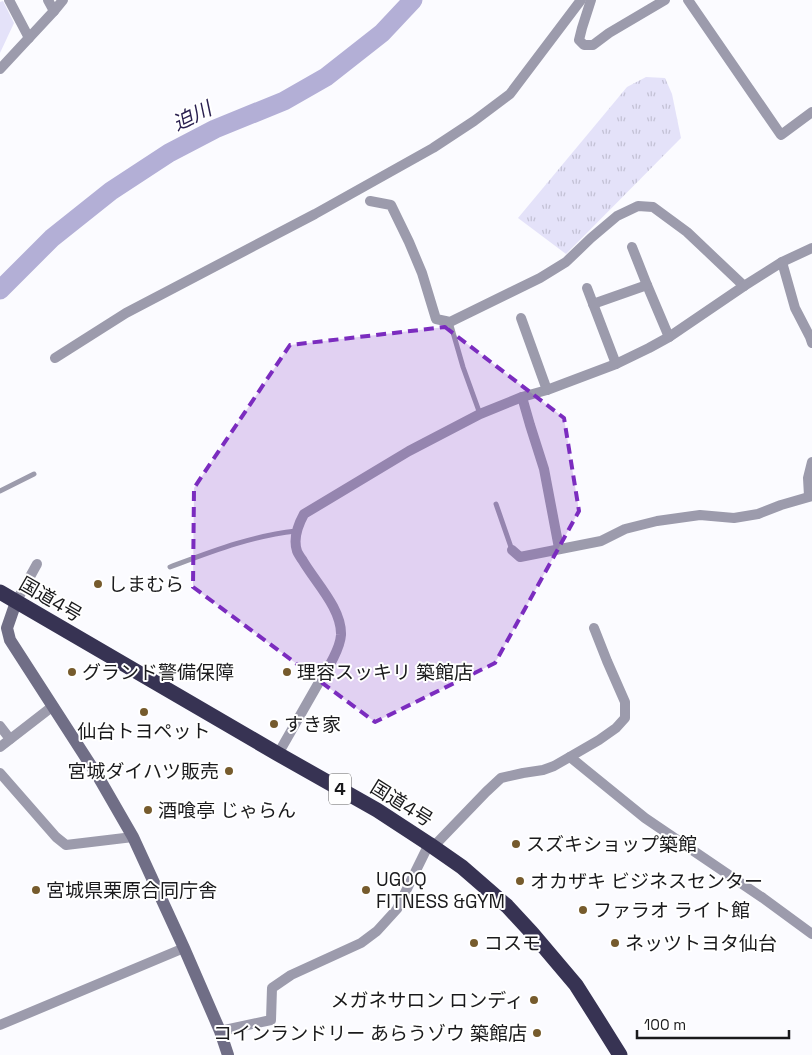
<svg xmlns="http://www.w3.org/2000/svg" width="812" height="1055" font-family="'Space Grotesk','Noto Sans JP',sans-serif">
<defs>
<pattern id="grass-tufts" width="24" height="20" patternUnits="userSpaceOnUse" patternTransform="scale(1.25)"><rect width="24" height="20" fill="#e4e2f9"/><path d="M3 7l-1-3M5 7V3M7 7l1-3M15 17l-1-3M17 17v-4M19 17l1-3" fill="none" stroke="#c3c1d5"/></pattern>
</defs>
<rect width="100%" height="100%" fill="#fbfbff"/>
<polygon fill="url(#grass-tufts)" points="646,77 665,78 672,94 681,138 566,254 518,218 627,87"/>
<polygon fill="#e4e2f9" points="3,1 14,23 0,53 0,2"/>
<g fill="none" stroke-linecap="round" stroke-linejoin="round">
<polyline stroke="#b3afd6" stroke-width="19" points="0,290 52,238 111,191 169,153 215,129 284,101 326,77 382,33 413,0"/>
<g stroke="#9c9bac" stroke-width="5">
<polyline points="450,322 463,367 480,414"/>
<polyline points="0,491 34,474"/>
<polyline points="496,504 512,550"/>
<path d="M170 567C213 551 251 536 296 531"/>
</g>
<g stroke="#9c9bac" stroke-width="10">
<polyline points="9,0 29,38"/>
<polyline points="48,0 54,11"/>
<polyline points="591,0 582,28 579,40 584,45 593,45 609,33 665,0"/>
<polyline points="688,0 781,135 812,112"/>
<polyline points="0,69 54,11 63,0"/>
<polyline points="370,201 391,205 409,242 422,273 436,319 450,322 540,278 566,262 591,238 617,216 638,206 653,207 687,232 744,286"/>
<polyline points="632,247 647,285 669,337"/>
<polyline points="782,262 795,308 810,337 812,343"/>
<polyline points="587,288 616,364"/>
<polyline points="593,304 647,285"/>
<polyline points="521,318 547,390"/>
<polyline points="55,358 126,313 315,214 433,148 474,121 510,94 581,0"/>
<polyline points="522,397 530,425 544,469 559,548"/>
<polyline points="809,496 808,478 812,462"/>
<polyline points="512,550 520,557 601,541 625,529 657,521 700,515 734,518 758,514 781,505 812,496"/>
<polyline points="16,602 37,564"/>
<polyline points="0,726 10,739"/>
<polyline points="0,747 53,706"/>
<path d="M278 754C291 731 305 707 318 684 326 671 340 650 341 635 342 609 316 583 303 561 301 558 298 554 297 551 293 539 298 525 304 514L409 451 480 414 522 397 547 390 616 364 649 348 669 337 744 286 782 262 812 248"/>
<polyline points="570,757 645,818 763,898 812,934"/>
<polyline points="0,773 56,837 66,845 133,837"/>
<polyline points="433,847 486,792 501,778 523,773 543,770 554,766 599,740 616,728 625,718 625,702 607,661 594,628"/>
<polyline points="0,1025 184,948"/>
<polyline points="220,1031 271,1020 272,988 291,975 361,943 377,931 397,909 429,844"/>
</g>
<polyline stroke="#706e86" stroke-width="12" points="16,602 7,628 10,640 99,778 133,837 184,948 220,1031 228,1055"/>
<polyline stroke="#373353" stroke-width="15" points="0,592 278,754 377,810 429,844 462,867 507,906 532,933 576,985 595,1015 620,1055"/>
</g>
<path fill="#7b2cbf" fill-opacity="0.2" stroke="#7b2cbf" stroke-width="4" stroke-dasharray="10 6" stroke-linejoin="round" d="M445 327 564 418 579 511 495 663 375 722 193 587 194 488 290 345Z"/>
<g fill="#765b2d" stroke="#fff" stroke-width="2">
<circle cx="98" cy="584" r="5"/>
<circle cx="72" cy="672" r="5"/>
<circle cx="287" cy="672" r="5"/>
<circle cx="144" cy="712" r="5"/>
<circle cx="274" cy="724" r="5"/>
<circle cx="229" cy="771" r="5"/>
<circle cx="148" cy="810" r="5"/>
<circle cx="516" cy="844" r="5"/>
<circle cx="520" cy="881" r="5"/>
<circle cx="36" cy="890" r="5"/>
<circle cx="366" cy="890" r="5"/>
<circle cx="583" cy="910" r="5"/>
<circle cx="474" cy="943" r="5"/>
<circle cx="615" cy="943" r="5"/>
<circle cx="534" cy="1000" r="5"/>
<circle cx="537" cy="1033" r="5"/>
</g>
<g text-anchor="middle" stroke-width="4" stroke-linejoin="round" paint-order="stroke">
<rect fill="#fff" stroke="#5f5f60" stroke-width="1" x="329" y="773.5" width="22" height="31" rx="4"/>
<g font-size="18" font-weight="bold" fill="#1a1a1c">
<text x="340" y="795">4</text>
</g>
<g font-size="19" fill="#1a1a1c" stroke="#fff" text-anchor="start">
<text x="108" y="591">しまむら</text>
<text x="82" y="679">グランド警備保障</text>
<text x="297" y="679">理容スッキリ 築館店</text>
<text x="284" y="731">すき家</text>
<text x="144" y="738" text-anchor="middle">仙台トヨペット</text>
<text x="219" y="778" text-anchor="end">宮城ダイハツ販売</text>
<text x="158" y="817">酒喰亭 じゃらん</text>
<text x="526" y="851">スズキショップ築館</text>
<text x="376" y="886">UGOQ<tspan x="376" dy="22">FITNESS &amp;GYM</tspan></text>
<text x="530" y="888">オカザキ ビジネスセンター</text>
<text x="46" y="897">宮城県栗原合同庁舎</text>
<text x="593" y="917">ファラオ ライト館</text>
<text x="484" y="950">コスモ</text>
<text x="625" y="950">ネッツトヨタ仙台</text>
<text x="524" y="1007" text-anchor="end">メガネサロン ロンディ</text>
<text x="527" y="1040" text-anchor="end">コインランドリー あらうゾウ 築館店</text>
</g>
<g font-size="19" fill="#1a1a1c" stroke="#fff">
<text transform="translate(51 599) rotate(30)" y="7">国道4号</text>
<text transform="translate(402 803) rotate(32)" y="7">国道4号</text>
</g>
<g font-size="20" font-style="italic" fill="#291f4f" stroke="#fff">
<text transform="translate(192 116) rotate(-26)" y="7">迫川</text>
</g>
</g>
<path d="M637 1030v8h152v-8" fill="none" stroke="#1a1a1c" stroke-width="2.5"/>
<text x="644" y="1030" font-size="15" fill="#1a1a1c" stroke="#ffffff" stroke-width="4" paint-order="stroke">100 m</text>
</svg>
